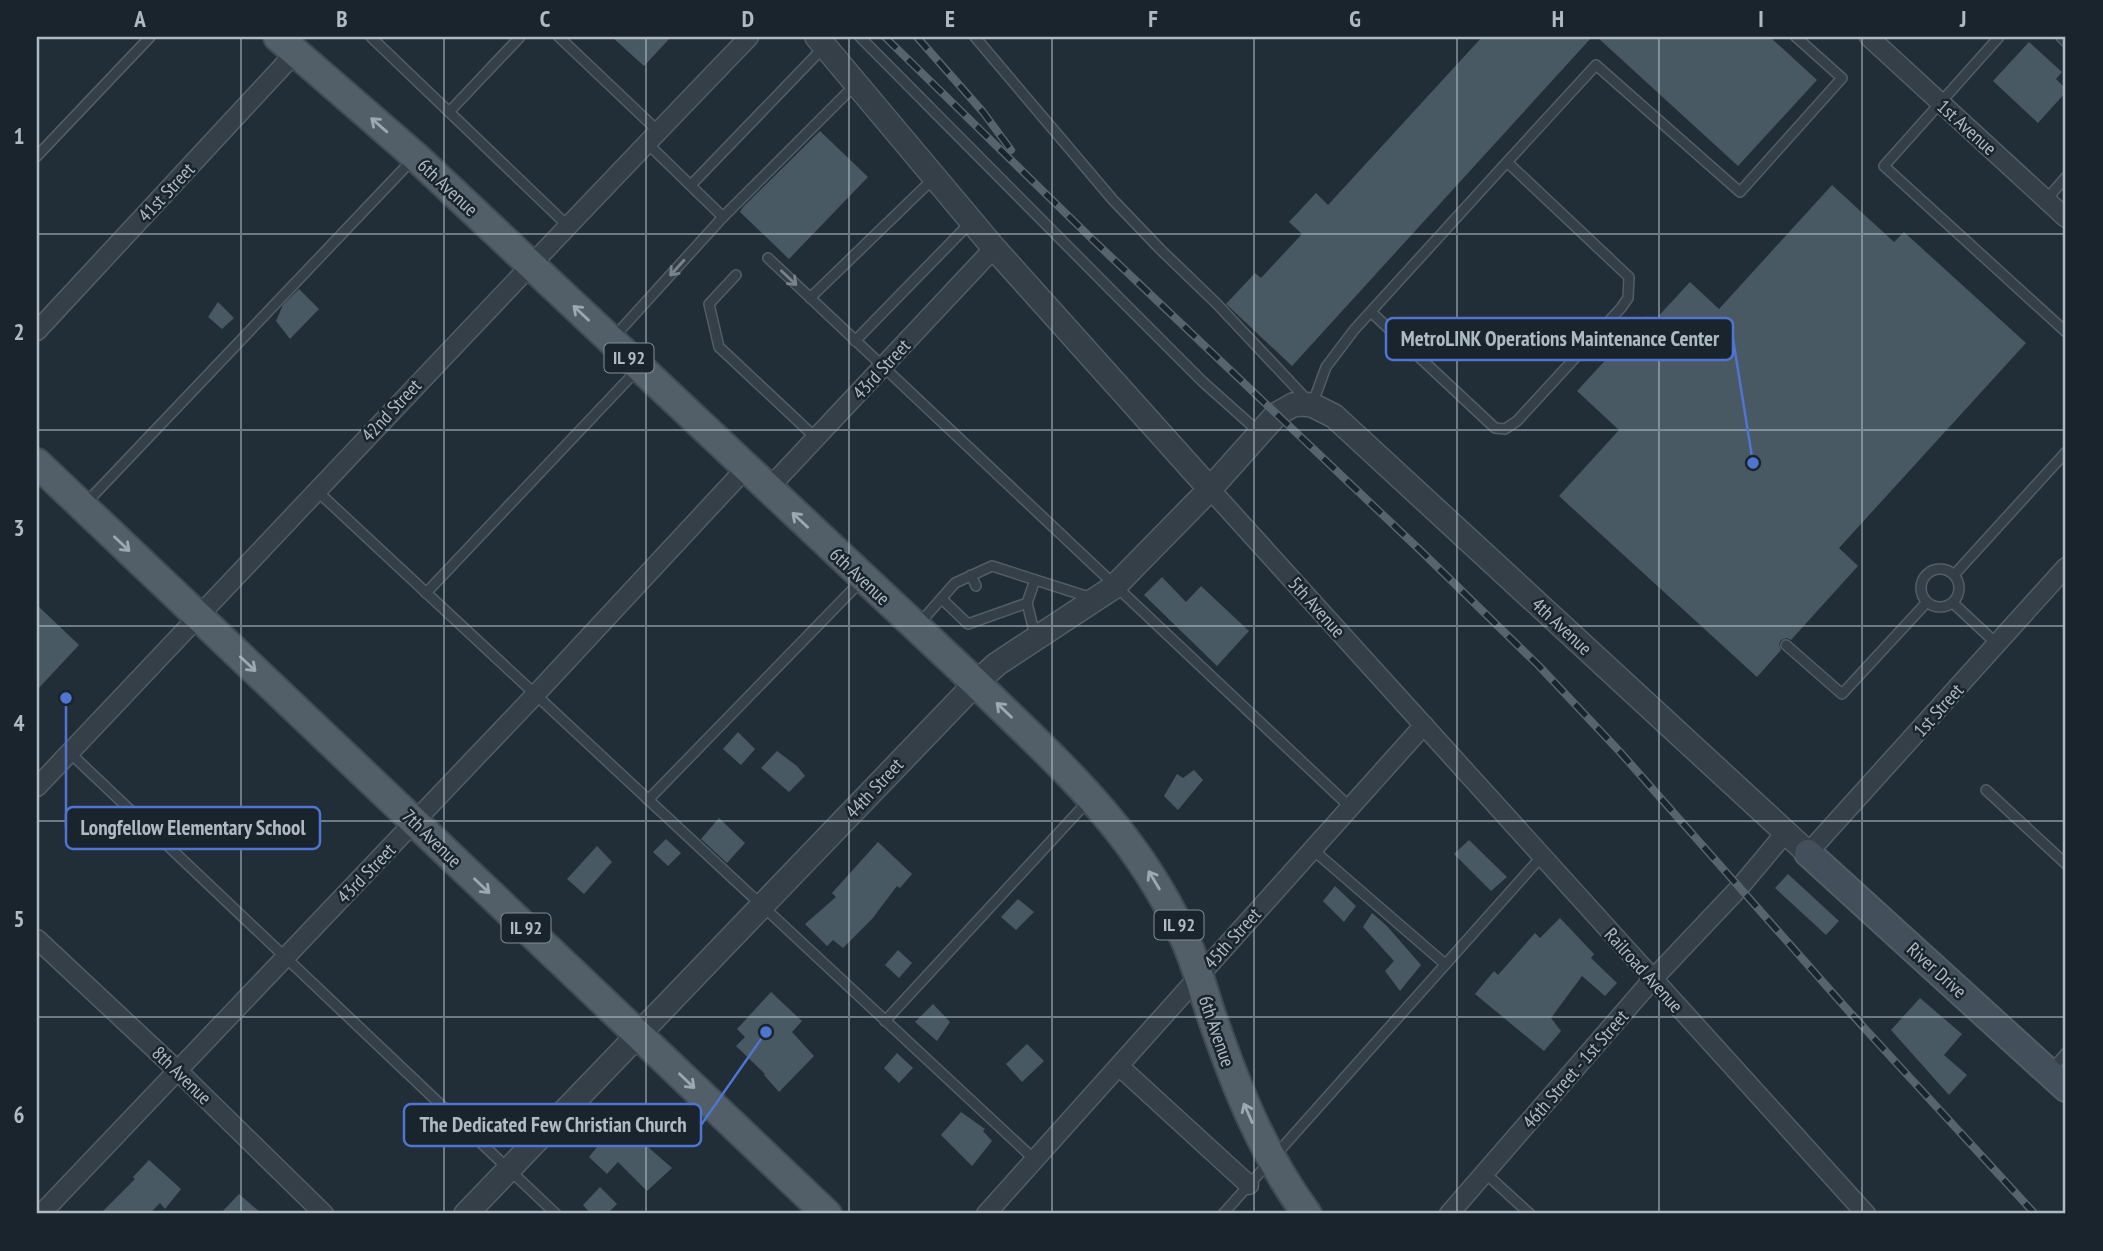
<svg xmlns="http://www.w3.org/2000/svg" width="2103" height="1251" font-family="'PT Sans Narrow',sans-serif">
<rect width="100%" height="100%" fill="#212e37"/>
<g fill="#495963">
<polygon points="612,37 671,37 644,66"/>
<polygon points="1482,37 1592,37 1292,366 1226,304 1255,273 1261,278 1302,234 1289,222 1316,193 1328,205"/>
<polygon points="1597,37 1770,37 1817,80 1738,166"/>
<polygon points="2029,42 2062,72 2056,79 2066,89 2066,92 2038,123 1993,81"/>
<polygon points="820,131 868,177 789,259 740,212 743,207"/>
<polygon points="1832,185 1894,242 1904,232 2026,343 1839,548 1858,566 1791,640 1787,638 1781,640 1779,644 1781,650 1757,677 1559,496 1619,430 1577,391 1646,316 1653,322 1690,282 1719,309"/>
<polygon points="299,289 319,309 290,339 276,321 283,305"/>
<polygon points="218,302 234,318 222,329 208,317"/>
<polygon points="1162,577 1186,602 1201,586 1249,631 1217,666 1144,595"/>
<polygon points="37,605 79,645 37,690"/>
<polygon points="738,732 755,749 741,765 723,749"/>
<polygon points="777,751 797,766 805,776 789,792 761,768"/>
<polygon points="1194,770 1203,780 1178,810 1164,796 1177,774 1183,778"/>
<polygon points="719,818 745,843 727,863 701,839"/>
<polygon points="666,839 681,853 668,866 653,852"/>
<polygon points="1469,840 1507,877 1491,891 1454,854"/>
<polygon points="878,842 912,874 900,888 897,886 872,919 843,948 833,940 827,946 805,924 836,897 832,893"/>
<polygon points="597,846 612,862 584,894 567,879"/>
<polygon points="1788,874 1839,921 1826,935 1775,888"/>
<polygon points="1335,886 1356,906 1344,922 1323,901"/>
<polygon points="1018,899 1034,912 1016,930 1001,917"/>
<polygon points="1372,913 1386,925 1421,965 1400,991 1385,971 1394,961 1363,927"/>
<polygon points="1560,918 1594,954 1591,958 1617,983 1605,996 1582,976 1551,1018 1561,1031 1544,1051 1475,994 1494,971 1498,975 1535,933 1540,938"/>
<polygon points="898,950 912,963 899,978 885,965"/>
<polygon points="771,992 802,1021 792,1032 814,1056 779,1092 764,1075 765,1074 736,1046 745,1037 737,1029"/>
<polygon points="1920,998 1962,1034 1944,1055 1967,1075 1949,1095 1891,1030"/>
<polygon points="933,1004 950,1022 937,1041 915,1022"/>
<polygon points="1027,1044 1044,1061 1022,1082 1006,1064"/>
<polygon points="897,1053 913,1068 899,1083 884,1068"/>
<polygon points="961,1112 985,1129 983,1131 992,1141 972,1166 941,1135"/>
<polygon points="618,1121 672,1168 647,1191 618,1162 607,1174 589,1157 598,1146 594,1140 603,1129 607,1133"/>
<polygon points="149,1160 181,1189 165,1209 160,1203 149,1214 100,1214 135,1179 133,1177"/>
<polygon points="600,1187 617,1204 607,1214 591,1214 583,1205"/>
<polygon points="239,1194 262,1214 220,1214"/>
</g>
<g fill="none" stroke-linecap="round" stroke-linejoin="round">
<g stroke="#525d65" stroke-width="12">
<g id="service">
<polyline points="371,37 569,227"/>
<polyline points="559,37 658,131"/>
<polyline points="860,37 1119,298 1203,382 1259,432"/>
<polyline points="975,37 1113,200 1160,249 1217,304 1312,405 1326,367 1354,330 1507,162 1629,277 1628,298 1621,308 1517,421 1505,429 1495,428 1371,312"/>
<polyline points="1999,37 1884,166 2066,332"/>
<polyline points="2061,37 2066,42"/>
<polyline points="449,112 520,37"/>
<polyline points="647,143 723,217"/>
<polyline points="37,156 150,37"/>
<polyline points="1507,162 1596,65 1740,192 1842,78 1796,37"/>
<polyline points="691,185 823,48"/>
<polyline points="2046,200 2066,177"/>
<polyline points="768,258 1350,807"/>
<polyline points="736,275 709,304 719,347 816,438"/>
<polyline points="810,298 935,177"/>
<polyline points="614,337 723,217 856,84"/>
<polyline points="855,341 971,222"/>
<polyline points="316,490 1035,1160"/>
<polyline points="86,503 414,158"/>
<circle cx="1940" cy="588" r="19"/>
<polyline points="971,575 976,586"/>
<polyline points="1954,575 2066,452"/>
<polyline points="426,593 638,369"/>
<polyline points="942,599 968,624 1027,603 1035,580"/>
<polyline points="1027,603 1035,635"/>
<polyline points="1953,603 1998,645"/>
<polyline points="919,624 955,583 992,566 1092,598"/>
<polyline points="1786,645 1842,694 1927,602"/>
<polyline points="69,752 556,1214"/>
<polyline points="1986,790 2066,864"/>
<polyline points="648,800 862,580"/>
<polyline points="1312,849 1445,964"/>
<polyline points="885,1021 1088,801"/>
<polyline points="2051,1070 2066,1053"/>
<polyline points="1485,1173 1530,1214"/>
<polyline points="1223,1214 1542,856"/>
</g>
</g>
<g stroke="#525d65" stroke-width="21">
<g id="minor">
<polyline points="1869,37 2066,218"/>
<polyline points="37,331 295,53"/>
<polyline points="768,489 994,248"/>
<polyline points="1210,489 1866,1214"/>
<path d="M37 787C274 537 510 285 749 37"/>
<polyline points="1808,853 2066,567"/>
<polyline points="37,939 177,1070 324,1214"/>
<polyline points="1119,1066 1249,1185"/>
<polyline points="41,1214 535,695 746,468"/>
<polyline points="986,1214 1424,725"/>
<polyline points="1449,1214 1652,980 1740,887 1786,832"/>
</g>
</g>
<g stroke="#525d65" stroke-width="26">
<g id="tertiary">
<polyline points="817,37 994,248 1210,489"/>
<polyline points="466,1214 976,683 997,664 1114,587 1210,489 1277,414 1293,405 1301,404 1312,405 1334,416 1808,853"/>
</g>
</g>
<g stroke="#525d65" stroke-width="30">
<polyline id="secondary" points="1808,853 2066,1088"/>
</g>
<g stroke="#414b54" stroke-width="32">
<g id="primary">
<path d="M278 37 415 156 976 683C1059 764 1133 827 1183 935 1196 961 1203 992 1213 1020 1237 1089 1263 1154 1307 1214"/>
<polyline points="37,463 827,1214"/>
</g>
</g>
<use href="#service" stroke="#353f47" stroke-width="9"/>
<use href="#minor" stroke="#353f47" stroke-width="18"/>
<use href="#tertiary" stroke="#353f47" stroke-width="23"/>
<use href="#secondary" stroke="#434f5a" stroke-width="26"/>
<use href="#primary" stroke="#535f68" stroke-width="28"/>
<g stroke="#57646e" stroke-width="8">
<g id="rail">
<polyline points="885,37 1092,239 1422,552 1539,666 1620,752 1845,1007 2035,1214"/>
<polyline points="917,37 983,112 1011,150"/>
</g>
</g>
<use href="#rail" stroke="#1a242c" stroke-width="5" stroke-dasharray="16" stroke-linecap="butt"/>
</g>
<defs><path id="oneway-shaft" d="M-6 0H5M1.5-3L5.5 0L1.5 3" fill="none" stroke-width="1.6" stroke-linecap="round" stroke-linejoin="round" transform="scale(1.75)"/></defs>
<g stroke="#9da9b2">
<use href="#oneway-shaft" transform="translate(379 125) rotate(-139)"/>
<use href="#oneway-shaft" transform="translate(581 313) rotate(-137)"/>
<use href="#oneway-shaft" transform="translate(800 520) rotate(-137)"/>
<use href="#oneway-shaft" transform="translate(122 544) rotate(43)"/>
<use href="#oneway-shaft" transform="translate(248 664) rotate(43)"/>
<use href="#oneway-shaft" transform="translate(1004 710) rotate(-136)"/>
<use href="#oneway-shaft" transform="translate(1154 880) rotate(-121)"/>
<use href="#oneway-shaft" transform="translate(482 886) rotate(44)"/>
<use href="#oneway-shaft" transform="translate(687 1081) rotate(44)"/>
<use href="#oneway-shaft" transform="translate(1248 1113) rotate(-114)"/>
</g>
<g stroke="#78838c">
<use href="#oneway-shaft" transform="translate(677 268) rotate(132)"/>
<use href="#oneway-shaft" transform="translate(789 278) rotate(43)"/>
</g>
<path fill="none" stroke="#afbbc4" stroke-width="2" stroke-opacity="0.55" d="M241 37V1214M444 37V1214M646 37V1214M849 37V1214M1052 37V1214M1254 37V1214M1457 37V1214M1659 37V1214M1862 37V1214M37 234H2066M37 430H2066M37 626H2066M37 821H2066M37 1017H2066"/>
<g text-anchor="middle" stroke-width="5" stroke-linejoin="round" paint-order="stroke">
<g fill="#1a242c" stroke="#828e96" stroke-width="2">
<rect x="604.5" y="343.5" width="49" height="29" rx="5"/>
<rect x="1154.5" y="910.5" width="49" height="29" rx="5"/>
<rect x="501.5" y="913.5" width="49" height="29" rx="5"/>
</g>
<g font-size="18" font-weight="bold" fill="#afbbc4">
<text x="629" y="364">IL 92</text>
<text x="1179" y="931">IL 92</text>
<text x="526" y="934">IL 92</text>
</g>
<g font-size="19" fill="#afbbc4" stroke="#1a242c">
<text transform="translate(1967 127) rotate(42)" y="7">1st Avenue</text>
<text transform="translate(448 187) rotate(43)" y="7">6th Avenue</text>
<text transform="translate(166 192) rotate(-47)" y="7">41st Street</text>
<text transform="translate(881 369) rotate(-47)" y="7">43rd Street</text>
<text transform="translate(391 410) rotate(-47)" y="7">42nd Street</text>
<text transform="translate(860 576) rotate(43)" y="7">6th Avenue</text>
<text transform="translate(1317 607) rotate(48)" y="7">5th Avenue</text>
<text transform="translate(1562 626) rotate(43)" y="7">4th Avenue</text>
<text transform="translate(1938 710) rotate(-48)" y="7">1st Street</text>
<text transform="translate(874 788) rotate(-47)" y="7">44th Street</text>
<text transform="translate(432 838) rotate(44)" y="7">7th Avenue</text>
<text transform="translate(366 873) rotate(-46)" y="7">43rd Street</text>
<text transform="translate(1232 938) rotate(-48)" y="7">45th Street</text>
<text transform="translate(1644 970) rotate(48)" y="7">Railroad Avenue</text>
<text transform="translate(1937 970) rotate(42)" y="7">River Drive</text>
<text transform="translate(1217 1031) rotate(71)" y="7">6th Avenue</text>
<text transform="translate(1575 1069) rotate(-49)" y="7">46th Street - 1st Street</text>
<text transform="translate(182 1075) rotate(44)" y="7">8th Avenue</text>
</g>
</g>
<path fill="none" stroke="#5074d1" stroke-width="2.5" d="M1753 463L1733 339M66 698L66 828M766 1032L701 1125"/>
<g fill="#5074d1" stroke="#1a242c" stroke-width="2.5">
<circle cx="1753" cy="463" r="7"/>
<circle cx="66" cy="698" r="7"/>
<circle cx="766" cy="1032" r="7"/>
</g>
<g fill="#1a242c" stroke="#5074d1" stroke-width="2.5">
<rect x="1386" y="318" width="347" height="42" rx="7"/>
<rect x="66" y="807" width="254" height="42" rx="7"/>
<rect x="404" y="1104" width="297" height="42" rx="7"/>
</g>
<g font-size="21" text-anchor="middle" font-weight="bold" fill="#afbbc4">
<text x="1560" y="346">MetroLINK Operations Maintenance Center</text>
<text x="193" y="835">Longfellow Elementary School</text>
<text x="553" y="1132">The Dedicated Few Christian Church</text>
</g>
<rect width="2103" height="1251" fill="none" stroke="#1a242c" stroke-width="77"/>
<rect x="38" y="38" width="2026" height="1174" fill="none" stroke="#afbbc4" stroke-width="2.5"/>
<g font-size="23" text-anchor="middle" font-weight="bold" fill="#afbbc4">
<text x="140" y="27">A</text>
<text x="342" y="27">B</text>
<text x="545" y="27">C</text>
<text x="748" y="27">D</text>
<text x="950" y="27">E</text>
<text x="1153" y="27">F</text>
<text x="1355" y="27">G</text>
<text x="1558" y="27">H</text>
<text x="1761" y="27">I</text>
<text x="1963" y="27">J</text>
<text x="19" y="144">1</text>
<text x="19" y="340">2</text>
<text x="19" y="536">3</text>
<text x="19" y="731">4</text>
<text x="19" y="927">5</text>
<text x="19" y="1123">6</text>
</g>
</svg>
